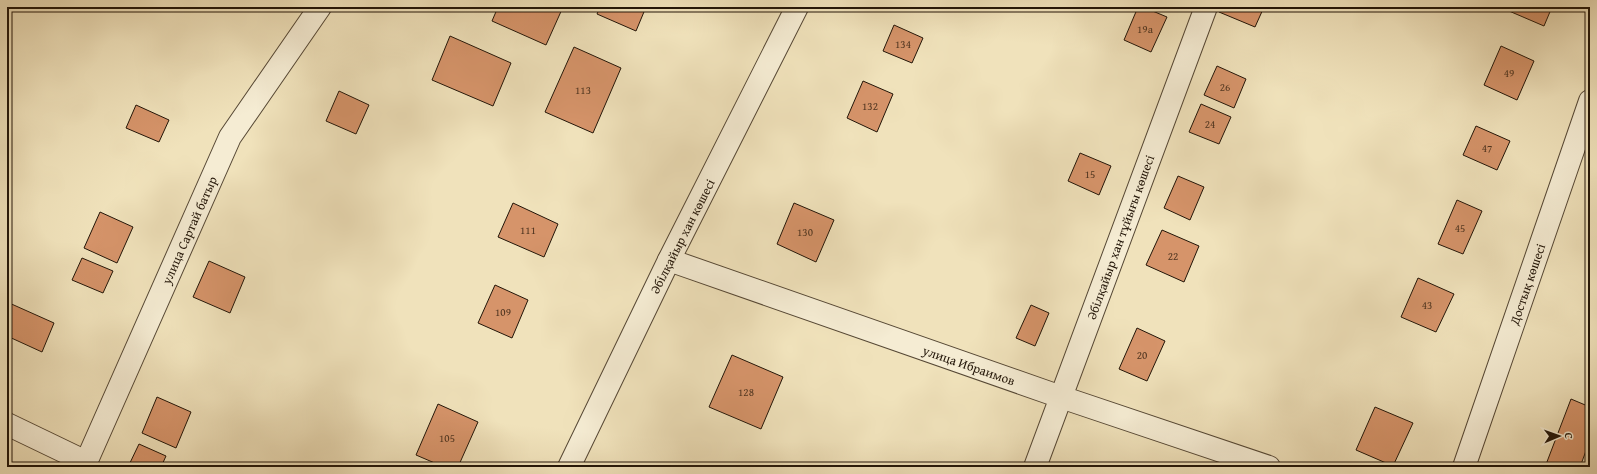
<svg xmlns="http://www.w3.org/2000/svg" width="1597" height="474" font-family="'Gentium Book Plus',serif">
<rect width="100%" height="100%" fill="#f0e2bb"/>
<filter id="stains"><feTurbulence type="fractalNoise" baseFrequency=".005" numOctaves="4"/><feColorMatrix values="0 0 0 0 .2 0 0 0 0 .09 0 0 0 0 .02 0 0 0 .5 -.17"/></filter>
<radialGradient id="worn" r=".72"><stop offset=".6" stop-color="#630" stop-opacity="0"/><stop offset="1" stop-color="#630" stop-opacity=".3"/></radialGradient>
<g fill="#d6946a" stroke="#221508">
<polygon points="498,7 563,7 546,45 492,21"/>
<polygon points="600,7 646,7 636,31 597,14"/>
<polygon points="1138,7 1143,7 1167,17 1151,52 1124,40"/>
<polygon points="1221,7 1264,7 1255,27 1219,12"/>
<polygon points="1511,7 1552,7 1544,26 1509,11"/>
<polygon points="894,25 923,38 912,63 883,51"/>
<polygon points="450,36 511,63 493,106 432,80"/>
<polygon points="1501,46 1534,61 1517,100 1484,85"/>
<polygon points="574,47 621,68 593,133 545,112"/>
<polygon points="1217,66 1246,79 1234,108 1204,95"/>
<polygon points="863,81 893,94 877,132 847,118"/>
<polygon points="339,91 369,105 356,134 326,121"/>
<polygon points="1201,104 1231,117 1219,144 1189,132"/>
<polygon points="136,105 169,120 159,142 126,128"/>
<polygon points="1476,126 1510,141 1497,170 1463,155"/>
<polygon points="1080,153 1111,166 1099,195 1068,181"/>
<polygon points="1178,176 1204,187 1190,220 1164,208"/>
<polygon points="1457,200 1482,211 1463,254 1438,244"/>
<polygon points="513,203 558,224 544,257 498,237"/>
<polygon points="794,203 834,220 816,262 777,244"/>
<polygon points="100,212 133,227 117,263 84,248"/>
<polygon points="1162,230 1199,246 1184,282 1146,265"/>
<polygon points="82,258 113,271 103,293 72,280"/>
<polygon points="209,261 245,277 230,313 193,297"/>
<polygon points="1418,278 1454,294 1436,332 1401,317"/>
<polygon points="495,285 528,300 512,338 478,323"/>
<polygon points="7,302 54,323 42,352 7,336"/>
<polygon points="1031,305 1049,313 1035,346 1016,338"/>
<polygon points="1137,328 1165,341 1147,381 1119,369"/>
<polygon points="732,355 783,377 761,429 709,407"/>
<polygon points="157,397 191,412 176,448 142,433"/>
<polygon points="1571,399 1590,407 1590,440 1580,467 1545,467"/>
<polygon points="438,404 478,422 458,467 444,467 416,455"/>
<polygon points="1375,407 1413,423 1393,466 1356,450"/>
<polygon points="139,444 166,456 161,467 128,467"/>
</g>
<g fill="none" stroke-linecap="round" stroke-linejoin="round">
<g stroke="#564835" stroke-width="24">
<g id="street">
<polyline points="669,260 1061,397 1269,467"/>
<polyline points="7,424 86,462"/>
<polyline points="84,467 230,137 320,7"/>
<polyline points="569,467 669,260 797,7"/>
<polyline points="1035,467 1206,7"/>
<polyline points="1464,467 1590,101"/>
</g>
</g>
<use href="#street" stroke="#f5ecd3" stroke-width="22"/>
</g>
<g text-anchor="middle" stroke-width="4" stroke-linejoin="round" paint-order="stroke">
<g font-size="11" fill="#4f3520">
<text x="1145" y="33">19а</text>
<text x="903" y="48">134</text>
<text x="1509" y="77">49</text>
<text x="1225" y="91">26</text>
<text x="583" y="94">113</text>
<text x="870" y="110">132</text>
<text x="1210" y="128">24</text>
<text x="1487" y="152">47</text>
<text x="1090" y="178">15</text>
<text x="1460" y="232">45</text>
<text x="528" y="234">111</text>
<text x="805" y="236">130</text>
<text x="1173" y="260">22</text>
<text x="1427" y="309">43</text>
<text x="503" y="316">109</text>
<text x="1142" y="359">20</text>
<text x="746" y="396">128</text>
<text x="447" y="442">105</text>
</g>
<g font-size="13" fill="#221508" stroke="#f5ecd3">
<text transform="translate(189 230) rotate(-66)" y="5">улица Сартай батыр</text>
<text transform="translate(682 236) rotate(-63)" y="5">Әбілқайыр хан көшесі</text>
<text transform="translate(1120 237) rotate(-70)" y="5">Әбілқайыр хан тұйығы көшесі</text>
<text transform="translate(1527 284) rotate(-71)" y="5">Достық көшесі</text>
<text transform="translate(969 365) rotate(19)" y="5">улица Ибраимов</text>
</g>
</g>
<rect width="1597" height="474" fill="none" stroke="#f0e2bb" stroke-width="24"/>
<rect x="8" y="8" width="1581" height="458" fill="none" stroke="#221508" stroke-width="2"/>
<rect x="12" y="12" width="1573" height="450" fill="none" stroke="#221508"/>
<g transform="translate(1559 436) rotate(88)" stroke="#f5ecd3" stroke-width="3" paint-order="stroke">
<path d="M0-3L7 15L0 10L-7 15Z" fill="#221508"/>
<text y="-6" font-size="11" font-weight="bold" text-anchor="middle" fill="#221508">С</text>
</g>
<rect width="100%" height="100%" filter="url(#stains)"/>
<rect width="100%" height="100%" fill="url(#worn)"/>
</svg>
